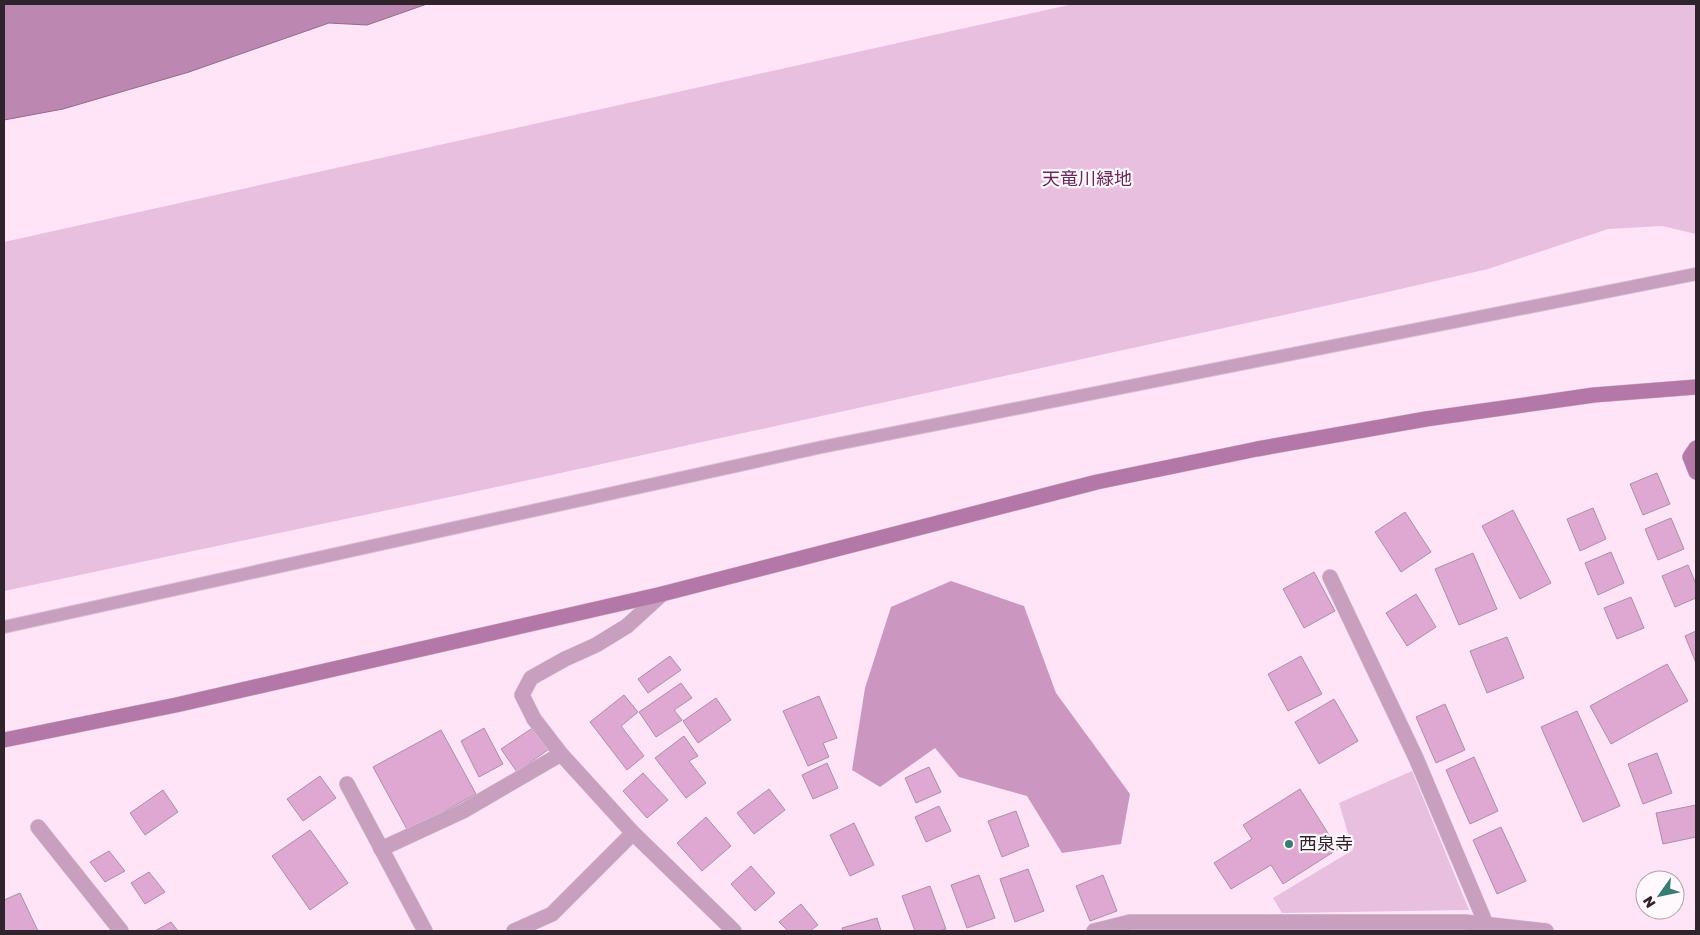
<svg xmlns="http://www.w3.org/2000/svg" width="1700" height="935" font-family="'Golos Text','Noto Sans JP',sans-serif">
<rect width="100%" height="100%" fill="#ffe4f8"/>
<g fill="#e8bfdf">
<polygon points="1073,4 1696,4 1696,234 1662,226 1608,229 1488,269 1361,298 464,494 4,591 4,242"/>
<polygon points="1412,771 1469,910 1282,913 1273,898 1353,850 1339,803"/>
</g>
<polygon fill="#cb96c0" points="951,581 1024,606 1056,693 1130,794 1121,844 1062,853 1027,796 959,777 935,748 880,787 852,770 865,688 891,607"/>
<polygon fill="#bc88b2" stroke="#926a8a" points="4,4 427,4 367,25 329,23 189,72 63,109 4,120"/>
<g fill="#dea8d2" stroke="#ad8fa6">
<polygon points="1657,473 1670,504 1643,515 1630,484"/>
<polygon points="1593,508 1606,539 1580,551 1567,519"/>
<polygon points="1513,510 1551,583 1520,599 1482,526"/>
<polygon points="1405,512 1431,552 1401,572 1375,532"/>
<polygon points="1671,518 1684,549 1658,560 1645,529"/>
<polygon points="1611,552 1624,583 1598,595 1585,563"/>
<polygon points="1473,553 1497,609 1459,625 1435,569"/>
<polygon points="1688,565 1696,584 1696,598 1675,607 1662,576"/>
<polygon points="1314,572 1335,611 1304,628 1283,589"/>
<polygon points="1416,594 1436,627 1407,646 1386,613"/>
<polygon points="1631,597 1644,628 1617,639 1604,608"/>
<polygon points="1696,631 1696,663 1685,636"/>
<polygon points="1507,637 1524,678 1487,693 1470,651"/>
<polygon points="670,656 681,670 648,693 638,679"/>
<polygon points="1301,656 1322,694 1288,711 1268,674"/>
<polygon points="1667,664 1688,701 1611,744 1590,706"/>
<polygon points="681,683 692,698 674,710 682,720 656,737 639,712"/>
<polygon points="624,695 638,712 621,726 644,756 627,770 590,722"/>
<polygon points="819,696 837,738 823,743 829,757 808,766 783,711"/>
<polygon points="716,698 731,720 698,743 683,721"/>
<polygon points="1334,699 1358,741 1319,764 1295,722"/>
<polygon points="1445,704 1465,750 1436,763 1416,717"/>
<polygon points="1577,711 1620,806 1583,822 1541,727"/>
<polygon points="534,727 549,749 517,772 501,749"/>
<polygon points="484,728 503,764 479,777 461,741"/>
<polygon points="441,730 476,794 408,831 373,767"/>
<polygon points="684,736 698,756 689,761 706,783 686,798 655,758"/>
<polygon points="1657,753 1672,793 1643,804 1628,764"/>
<polygon points="1474,757 1498,811 1470,824 1446,770"/>
<polygon points="827,763 838,788 813,799 802,775"/>
<polygon points="929,767 941,792 916,803 905,778"/>
<polygon points="643,773 668,800 647,818 623,791"/>
<polygon points="320,776 336,798 303,821 287,799"/>
<polygon points="769,789 785,810 754,834 737,813"/>
<polygon points="1300,789 1338,849 1283,884 1271,865 1231,889 1214,863 1252,839 1243,825"/>
<polygon points="163,790 178,812 145,835 130,813"/>
<polygon points="1696,805 1696,837 1663,844 1656,813"/>
<polygon points="939,806 951,831 926,842 915,817"/>
<polygon points="1016,811 1029,846 1002,857 988,821"/>
<polygon points="706,817 731,846 702,871 677,843"/>
<polygon points="854,823 874,865 850,876 830,835"/>
<polygon points="1501,827 1526,881 1497,894 1473,840"/>
<polygon points="310,830 348,883 310,910 272,856"/>
<polygon points="109,851 125,871 105,882 90,862"/>
<polygon points="751,866 775,893 755,911 731,884"/>
<polygon points="1028,869 1044,911 1015,922 1000,879"/>
<polygon points="149,872 165,892 145,904 131,883"/>
<polygon points="979,875 995,918 967,928 951,885"/>
<polygon points="1103,875 1117,911 1090,921 1076,886"/>
<polygon points="930,886 946,929 939,931 915,931 902,896"/>
<polygon points="20,893 38,931 4,931 4,900"/>
<polygon points="801,904 818,925 810,931 788,931 779,922"/>
<polygon points="877,918 881,931 843,931 842,928"/>
<polygon points="171,922 178,931 155,931"/>
</g>
<g fill="none" stroke-linecap="round" stroke-linejoin="round">
<g stroke="#dac1d3" stroke-width="14">
<polyline id="lane" points="4,627 822,447 1696,274"/>
</g>
<g stroke="#dac1d3" stroke-width="16">
<g id="street">
<polyline points="1330,577 1416,758 1486,924"/>
<polyline points="561,754 534,719 522,695 531,678 565,659 596,645 627,626 662,594"/>
<polyline points="347,784 425,931"/>
<polyline points="38,827 121,931"/>
<polyline points="381,849 463,811 561,754 633,833"/>
<polyline points="514,931 552,914 633,833 734,931"/>
<polyline points="1094,931 1130,922 1465,922 1546,931"/>
</g>
</g>
<g stroke="#dac1d3" stroke-width="16">
<g id="secondary">
<polyline points="1696,448 1690,457 1696,472"/>
<polyline points="4,740 176,705 662,594 1097,482 1257,449 1426,419 1594,395 1696,387"/>
</g>
</g>
<use href="#lane" stroke="#c89fbf" stroke-width="12"/>
<use href="#street" stroke="#c89fbf" stroke-width="15"/>
<use href="#secondary" stroke="#b478a8" stroke-width="15"/>
</g>
<circle fill="#377d74" stroke="#fff8fd" stroke-width="2" cx="1289" cy="844" r="5"/>
<g text-anchor="middle" stroke-width="4.5" stroke-linejoin="round" paint-order="stroke">
<g font-size="18" fill="#68285e" stroke="#fff8fd">
<text x="1087" y="185">天竜川緑地</text>
</g>
<g font-size="18" fill="#2f232c" stroke="#fff8fd" text-anchor="start">
<text x="1299" y="850">西泉寺</text>
</g>
</g>
<rect width="1700" height="935" fill="none" stroke="#2f232c" stroke-width="10"/>
<g transform="translate(1660 895) rotate(237)"><circle r="24" fill="#fff8fd" stroke="#aca3a9"/>
<path d="M0-4L9 19L0 12L-9 19Z" fill="#377d74"/>
<text y="-8" font-size="14" font-weight="bold" text-anchor="middle" fill="#2f232c">N</text>
</g>
</svg>
